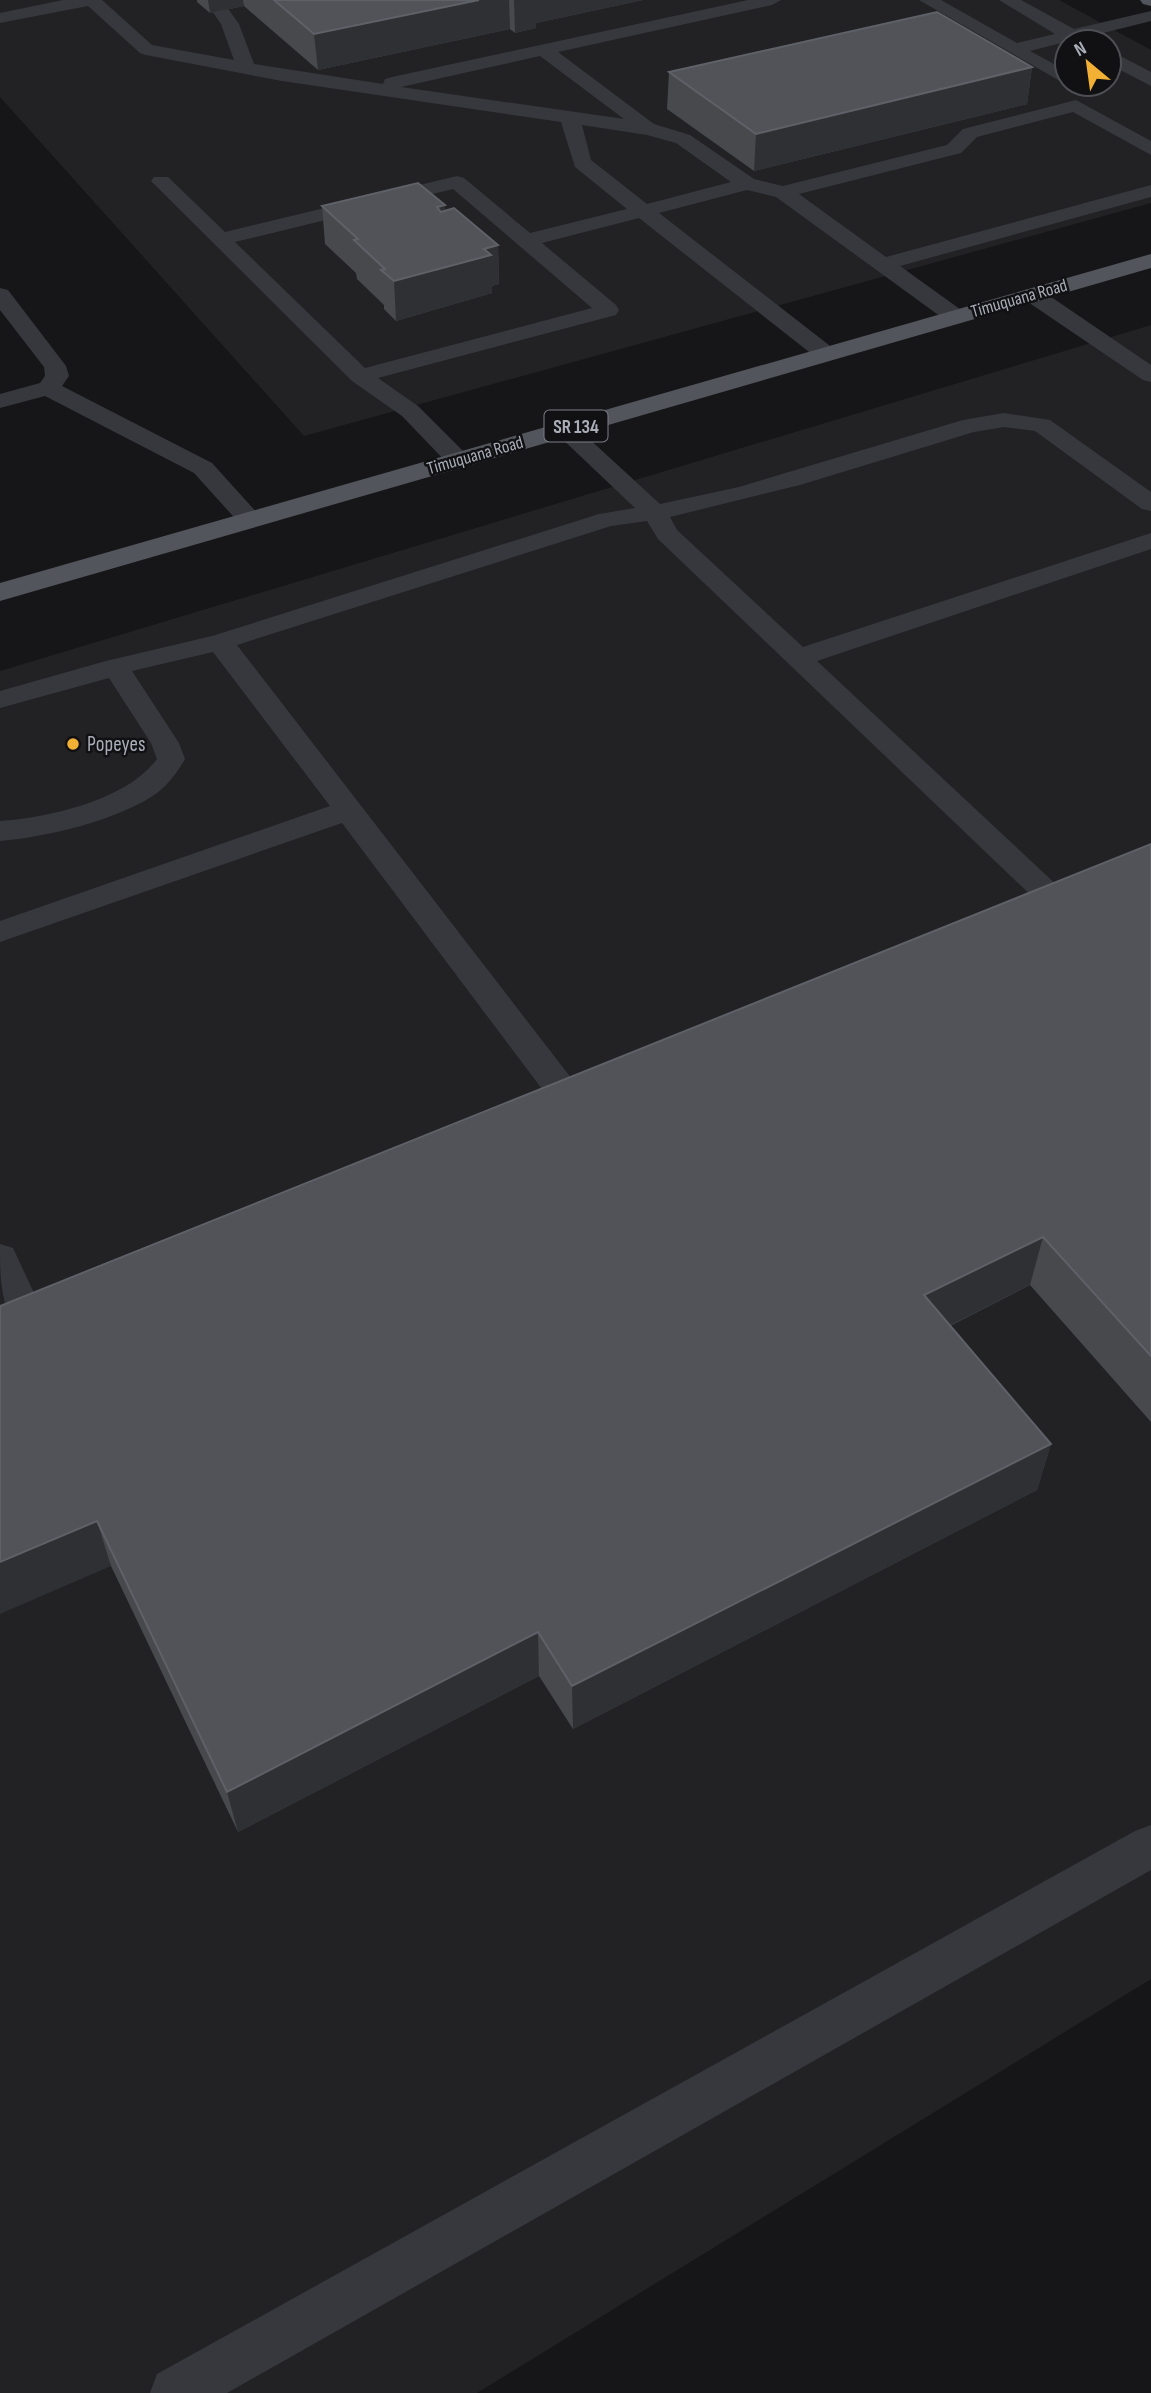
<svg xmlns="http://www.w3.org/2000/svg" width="1151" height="2393" font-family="'Sofia Sans Condensed',sans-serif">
<rect width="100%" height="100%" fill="#161618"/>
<g fill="#222225" fill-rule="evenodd">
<path d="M0 0H1059L1151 50V203L304 436 0 97ZM1067 42H1109V84H1067Z"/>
<polygon points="1151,325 1151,1979 477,2393 0,2393 0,671"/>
</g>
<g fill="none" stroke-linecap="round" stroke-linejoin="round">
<g fill="#37383d" fill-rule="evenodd">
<path d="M63 0H102L152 45 234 60 221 24 212 11 215 7H227L239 24 254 64 383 84 385 79 392 77 748 0H781L772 5 558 52 654 124 690 135 754 179 783 186 947 145 963 129 1076 100 1151 141V155L1073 112 977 137 961 153 799 194 886 257 1151 185V197L900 266 964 312 967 317 964 322H948L776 197 747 190 659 213 834 349 837 354 834 359H818L639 218 542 243 616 305 619 310 616 315 378 378 418 406 467 455 470 460 467 465 458 467 449 465 402 416 352 381 151 181 154 177H168L225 232 457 176 464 178 530 233 627 209 575 167 561 122 282 81 146 55 140 53 88 6 0 23V13ZM540 56 624 119 401 87ZM582 125 647 135 676 143 731 182 647 204 591 160ZM453 189 592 308 365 368 235 242Z"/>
<polygon points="919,0 941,0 1017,43 1055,34 999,0 1021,0 1074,29 1151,11 1151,21 1087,37 1088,42 1069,41 1030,51 1067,71 1067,84 1070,84 1067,85"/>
<polygon points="1109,50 1151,72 1151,86 1109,64"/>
<polygon points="0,288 8,290 66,366 69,376 62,386 212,463 259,515 263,520 259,525 250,528 241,525 194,473 45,396 0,408 0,394 40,383 45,376 44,367 0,310"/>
<polygon points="1033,288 1041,290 1151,365 1151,382 1143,380 1025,300 1022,295 1025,290"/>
<path d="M1004 413 1050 420 1151 492V511L1142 509 1035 431 1004 427 974 432 800 485 670 517 677 530 803 647 1151 533V549L817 661 1061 889 1065 896 1061 903 1050 906 1039 903 658 539 647 521 611 526 237 645 575 1083 580 1092 575 1101 563 1104 551 1101 342 823 0 942V921L330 806 213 652 132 671 179 743 185 759C178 771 169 784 157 793 119 820 47 837 0 841V821C48 818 127 800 157 759L151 743 109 678 0 708V691L106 661 212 636 599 514 635 508 557 434 553 429 557 424H573L660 504 739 487 963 420Z"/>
<path d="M0 1244 13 1248 41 1308 36 1318 23 1322 10 1318C0 1292 0 1273 0 1244Z"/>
<polygon points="1151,1825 1151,1870 227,2393 150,2393 157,2374 1135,1831"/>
</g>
<g fill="#53555c" fill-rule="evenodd">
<polygon points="1140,0 1151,0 1151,6 1143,4"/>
<polygon points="1151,254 1151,268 0,601 0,583"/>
</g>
</g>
<g fill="#47494d">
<polygon points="197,0 643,0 536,23 536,28 515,33 510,29 318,70 244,6 210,13 197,2"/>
<polygon points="1032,67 1027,104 754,171 667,109 669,72"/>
<polygon points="322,206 445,211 498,245 499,284 492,286 492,293 396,321 384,309 384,305 357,279 356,273 325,244"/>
<polygon points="1151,844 1151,1422 1030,1285 950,1326 1051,1444 1037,1490 573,1729 539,1676 238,1832 111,1566 0,1306"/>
</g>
<g fill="#2f3033">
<polygon points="208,0 243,0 244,6 210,13"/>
<polygon points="479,0 509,0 510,29 318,70 314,34"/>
<polygon points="514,0 643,0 536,23 536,28 515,33"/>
<polygon points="1032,67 1027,104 754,171 756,134"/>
<polygon points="445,205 447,243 437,207"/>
<polygon points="498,245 499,284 492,286 492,293 396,321 394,281 484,249"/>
<polygon points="1043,1237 1030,1285 915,1343 924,1295"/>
<polygon points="1051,1444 1037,1490 573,1729 572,1686"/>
<polygon points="97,1521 111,1566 0,1614 0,1562"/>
<polygon points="538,1632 539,1676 238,1832 227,1792"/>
</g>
<g fill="#525359" stroke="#5f6168" stroke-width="2">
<polygon points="274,0 479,0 314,34"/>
<polygon points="937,12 1032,67 756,134 669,72"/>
<polygon points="418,183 445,205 437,207 441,212 454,208 498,245 484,249 491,255 394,281 381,270 385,269 354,240 358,239 322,206"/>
<polygon points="1151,844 1151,1356 1043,1237 924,1295 1051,1444 572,1686 538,1632 227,1792 97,1521 0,1562 0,1306"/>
</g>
<circle fill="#f2b134" stroke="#111113" stroke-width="2.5" cx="73" cy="744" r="7"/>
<g text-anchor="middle" stroke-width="5" stroke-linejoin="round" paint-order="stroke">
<g font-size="18" fill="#a8adb8" stroke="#111113">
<text transform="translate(1019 298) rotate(-16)" y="6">Timuquana Road</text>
<text transform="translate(475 455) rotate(-16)" y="6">Timuquana Road</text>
</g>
<rect fill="#111113" stroke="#7b7e86" stroke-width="2" x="544.5" y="410.5" width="63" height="31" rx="5"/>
<g font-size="19" font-weight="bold" fill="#a8adb8">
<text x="576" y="433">SR 134</text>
</g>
<g font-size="21" fill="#a8adb8" stroke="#111113" text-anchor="start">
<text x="87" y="751">Popeyes</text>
</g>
</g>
<g transform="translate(1088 63) rotate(331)"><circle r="33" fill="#111113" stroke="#4d4f55" stroke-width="2"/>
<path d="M0-5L12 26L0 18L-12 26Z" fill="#f2b134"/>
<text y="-10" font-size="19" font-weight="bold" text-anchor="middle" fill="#a8adb8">N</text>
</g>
</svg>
